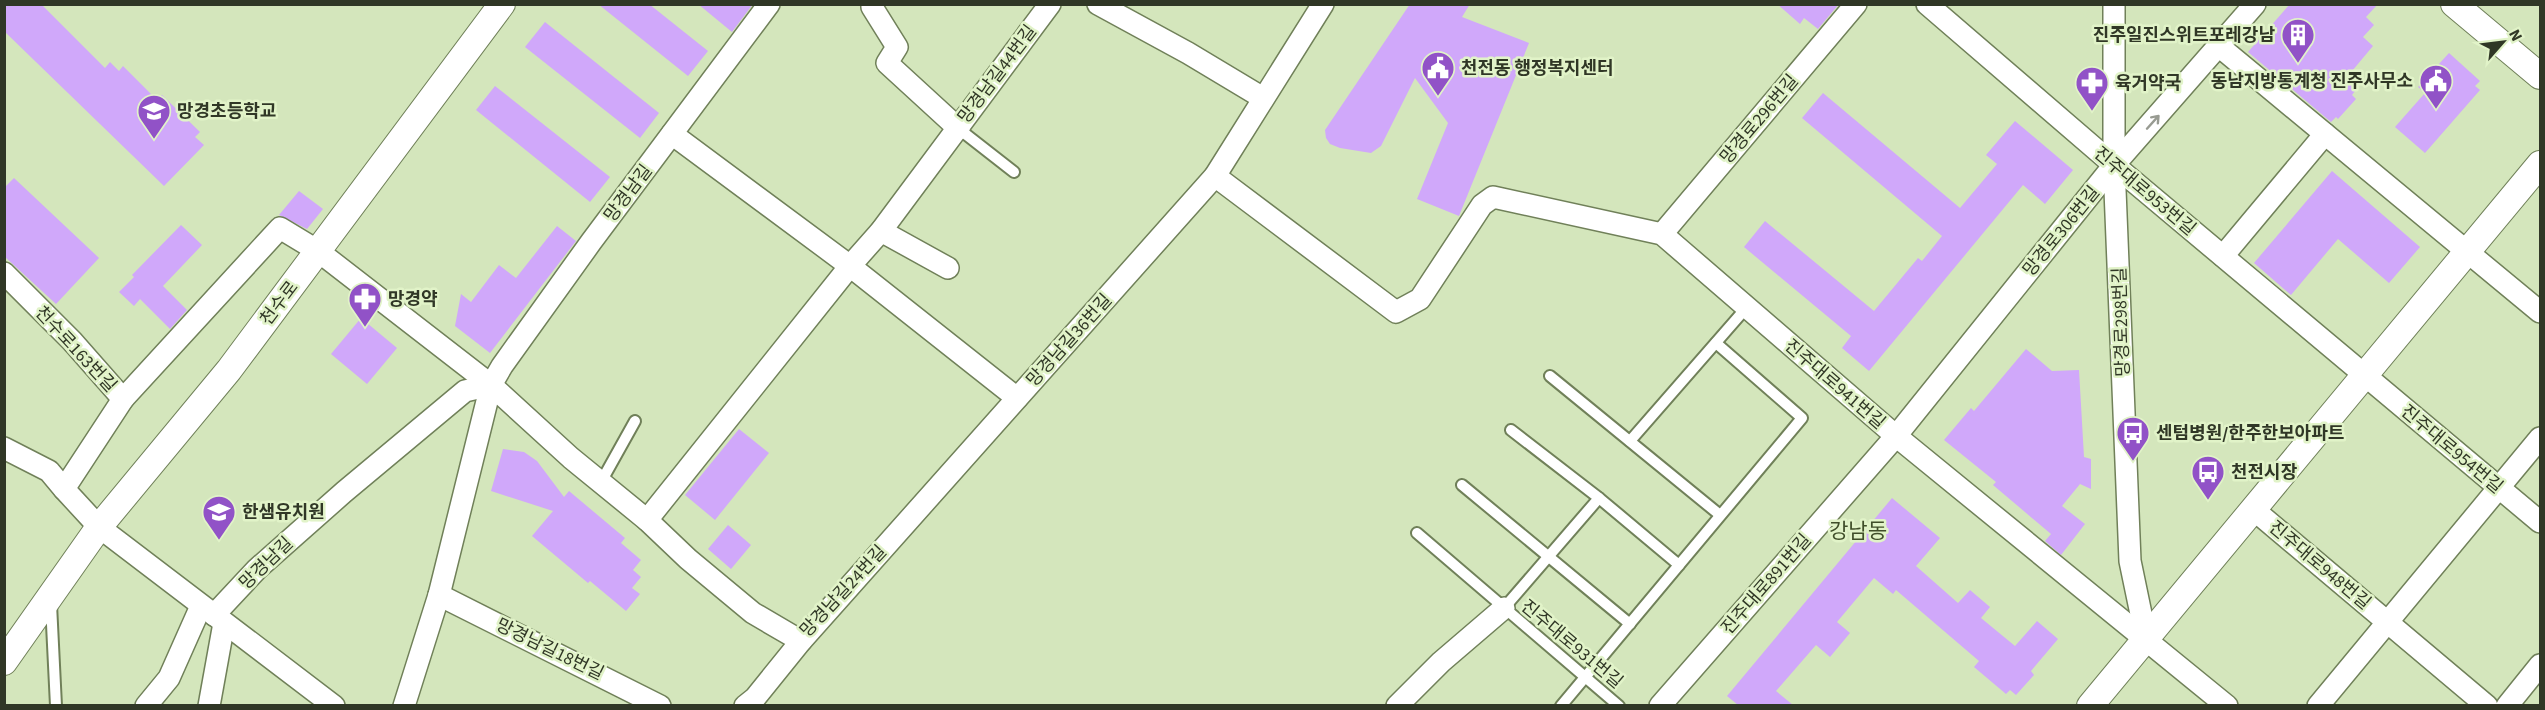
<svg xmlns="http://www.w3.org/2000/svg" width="2545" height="710" font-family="'Source Sans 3','Noto Sans KR',sans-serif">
<rect width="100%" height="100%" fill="#d4e6bc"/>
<g fill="#d0a8fa">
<polygon points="4,4 41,4 105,68 110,62 119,71 123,66 157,100 162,95 200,132 195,137 204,145 164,186 4,31"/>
<polygon points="598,4 649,4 708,51 688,76"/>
<polygon points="698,4 753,4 732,32"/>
<polygon points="1410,4 1470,4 1462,17 1529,43 1459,216 1417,199 1448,123 1415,78 1381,146 1371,153 1340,148 1330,144 1326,138 1325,130"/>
<polygon points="1777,4 1839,4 1818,29 1804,18 1800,24"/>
<polygon points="2290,4 2378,4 2366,17 2374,25 2363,37 2373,46 2347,77 2358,87 2352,95 2356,99 2338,119 2336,117 2331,122 2248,52"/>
<polygon points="545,22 659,113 640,138 525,47"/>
<polygon points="2449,53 2480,81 2475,86 2480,90 2425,153 2395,127 2425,93 2418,87"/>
<polygon points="495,86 610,177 590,202 476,110"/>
<polygon points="1823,93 1960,208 1997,164 1986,155 2015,121 2073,170 2045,204 2023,185 1869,371 1842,348 1851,336 1744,247 1765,221 1874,311 1918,258 1922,261 1942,236 1802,118"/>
<polygon points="2332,171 2420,247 2389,283 2338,239 2291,295 2254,263"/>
<polygon points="14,178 99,258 56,304 4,256 4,188"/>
<polygon points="299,191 323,209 307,229 279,215"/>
<polygon points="181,225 202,245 163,286 187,310 170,329 140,299 134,306 119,292 134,277 132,275"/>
<polygon points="557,226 576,241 490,353 455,326 461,294 471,302 499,265 516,278"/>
<polygon points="361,318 397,348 367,384 331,354"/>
<polygon points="2026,349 2052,371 2079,370 2084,457 2091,459 2091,489 2080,484 2062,506 2085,524 2061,555 2045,541 2051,534 1993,485 1996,482 1944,440 1971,408 1974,411"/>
<polygon points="739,429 769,453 715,520 685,495"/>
<polygon points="503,449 524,452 537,461 564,497 569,491 625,538 621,543 641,560 633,570 641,577 632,588 640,594 626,611 590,581 588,583 532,536 553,511 491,491"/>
<polygon points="1892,498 1940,538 1916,566 1958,603 1970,590 1990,607 1981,618 2015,646 2037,621 2058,639 2031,671 2034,675 2016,695 2010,690 2006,694 1974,667 1979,661 1896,590 1893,594 1874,578 1837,622 1850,633 1830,657 1816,645 1776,691 1793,705 1738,705 1727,696"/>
<polygon points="728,525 751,545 731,569 708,549"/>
</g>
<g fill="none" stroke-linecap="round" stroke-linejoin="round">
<g stroke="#708059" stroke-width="14">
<g id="service">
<polyline points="959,129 1014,172"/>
<polyline points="1550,376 1720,515"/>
<polyline points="1511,430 1599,498 1679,565"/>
<polyline points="1630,441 1747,307"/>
<polyline points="601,482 635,421"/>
<polyline points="1462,485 1630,624"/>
<polyline points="1417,533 1619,706"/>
<polyline points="51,604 56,706"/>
<polyline points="1504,608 1599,498"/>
<polyline points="1561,706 1802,418 1716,343"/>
</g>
</g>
<g stroke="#708059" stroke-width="24">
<g id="minor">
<polyline points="873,4 872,7 897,47 887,63 959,129"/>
<polyline points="1098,4 1188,53 1263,98"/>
<polyline points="1927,4 2114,165 2540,522"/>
<polyline points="2114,4 2114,165 2130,561 2146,638"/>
<polyline points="2220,47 2540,312"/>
<polyline points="672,134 850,266 1017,398"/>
<polyline points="1215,176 1396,312 1420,299 1482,205 1493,197 1662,234 1896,436 2227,706"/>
<polyline points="881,231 948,268"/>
<polyline points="1662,234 1856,4"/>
<polyline points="2223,256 2325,134"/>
<polyline points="4,273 72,341 123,399"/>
<polyline points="491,385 571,458 647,520 688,559 753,613 801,641"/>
<polyline points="4,448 49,471 64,489"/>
<polyline points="2253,509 2487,706"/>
<polyline points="647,520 850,266 881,231 1050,4"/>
<polyline points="439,595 660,706"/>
<polyline points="214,615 257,569 344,492 465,391 491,385"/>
<polyline points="146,706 169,678 201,606"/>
<polyline points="209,706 224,623"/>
<polyline points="334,706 99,527 64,489 123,399 280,228 318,251 491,385 502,366 591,242 769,4"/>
<polyline points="404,706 439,595 491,385"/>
<polyline points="745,706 755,698 801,641 1215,176 1323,4"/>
<polyline points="1397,706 1441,662 1504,608"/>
<polyline points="1660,706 1896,436 2114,165 2255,4"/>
<polyline points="2318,706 2540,438"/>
<polyline points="2507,706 2540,665"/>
</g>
</g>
<g stroke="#708059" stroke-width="28">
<g id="tertiary">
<polyline points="2454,4 2540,76"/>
<polyline points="4,662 99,527 229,370 502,4"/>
<polyline points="2090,706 2540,164"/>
</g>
</g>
<use href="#service" stroke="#fff" stroke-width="10"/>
<use href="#minor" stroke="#fff" stroke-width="21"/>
<use href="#tertiary" stroke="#fff" stroke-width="26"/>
</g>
<defs><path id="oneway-shaft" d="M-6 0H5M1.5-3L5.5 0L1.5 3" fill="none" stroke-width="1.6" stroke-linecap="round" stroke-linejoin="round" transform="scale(1.5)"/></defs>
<use stroke="#989b92" href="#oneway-shaft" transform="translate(2153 122) rotate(-48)"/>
<defs>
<g id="building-pin" transform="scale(1.725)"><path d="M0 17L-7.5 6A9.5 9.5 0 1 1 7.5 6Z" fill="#9152c7" stroke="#e1f3c8"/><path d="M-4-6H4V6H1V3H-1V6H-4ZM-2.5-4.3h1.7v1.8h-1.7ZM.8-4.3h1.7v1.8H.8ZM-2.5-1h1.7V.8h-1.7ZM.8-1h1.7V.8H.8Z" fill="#fff"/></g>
<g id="civic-pin" transform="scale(1.725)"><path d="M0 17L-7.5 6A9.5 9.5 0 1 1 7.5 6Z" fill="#9152c7" stroke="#e1f3c8"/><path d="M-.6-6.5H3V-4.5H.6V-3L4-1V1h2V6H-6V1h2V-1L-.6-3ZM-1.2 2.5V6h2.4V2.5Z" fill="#fff"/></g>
<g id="pharmacy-pin" transform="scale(1.725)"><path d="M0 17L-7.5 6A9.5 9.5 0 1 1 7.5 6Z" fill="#9152c7" stroke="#e1f3c8"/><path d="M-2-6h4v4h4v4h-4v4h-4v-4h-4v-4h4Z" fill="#fff"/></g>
<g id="school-pin" transform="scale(1.725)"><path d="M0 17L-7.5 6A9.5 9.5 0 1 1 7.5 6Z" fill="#9152c7" stroke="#e1f3c8"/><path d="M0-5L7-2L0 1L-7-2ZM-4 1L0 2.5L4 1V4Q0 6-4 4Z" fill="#fff"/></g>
<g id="bus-pin" transform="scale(1.725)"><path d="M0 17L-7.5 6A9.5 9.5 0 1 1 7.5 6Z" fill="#9152c7" stroke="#e1f3c8"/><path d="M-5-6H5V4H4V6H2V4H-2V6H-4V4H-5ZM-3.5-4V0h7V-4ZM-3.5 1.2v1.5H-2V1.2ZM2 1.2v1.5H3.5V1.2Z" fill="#fff"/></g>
</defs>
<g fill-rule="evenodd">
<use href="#building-pin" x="2298" y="35"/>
<use href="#civic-pin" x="1438" y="68"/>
<use href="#civic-pin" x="2436" y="81"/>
<use href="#pharmacy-pin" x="2092" y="83"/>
<use href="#school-pin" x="154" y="111"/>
<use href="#pharmacy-pin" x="365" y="299"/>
<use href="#bus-pin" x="2133" y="433"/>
<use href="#bus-pin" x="2208" y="472"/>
<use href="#school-pin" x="219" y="512"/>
</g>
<g text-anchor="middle" stroke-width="5" stroke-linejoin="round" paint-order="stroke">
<g font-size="18" font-weight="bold" fill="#303726" stroke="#e1f3c8" text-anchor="start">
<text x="2275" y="41" text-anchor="end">진주일진스위트포레강남</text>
<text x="1461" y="74">천전동 행정복지센터</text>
<text x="2413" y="87" text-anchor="end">동남지방통계청 진주사무소</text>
<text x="2115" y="89">육거약국</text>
<text x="177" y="117">망경초등학교</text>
<text x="388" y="305">망경약</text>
<text x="2156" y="439">센텀병원/한주한보아파트</text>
<text x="2231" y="478">천전시장</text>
<text x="242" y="518">한샘유치원</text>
</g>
<g font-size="18" fill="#303726" stroke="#e1f3c8">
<text transform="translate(997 74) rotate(-53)" y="6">망경남길44번길</text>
<text transform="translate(1759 119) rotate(-50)" y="6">망경로296번길</text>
<text transform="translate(2145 191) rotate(40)" y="6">진주대로953번길</text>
<text transform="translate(628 193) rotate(-53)" y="6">망경남길</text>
<text transform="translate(2061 231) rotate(-51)" y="6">망경로306번길</text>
<text transform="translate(279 303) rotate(-53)" y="6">천수로</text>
<text transform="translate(2121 322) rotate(-92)" y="6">망경로298번길</text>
<text transform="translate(1069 340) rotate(-48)" y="6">망경남길36번길</text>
<text transform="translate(76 349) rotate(47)" y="6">천수로163번길</text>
<text transform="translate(1835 384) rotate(41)" y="6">진주대로941번길</text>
<text transform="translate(2452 449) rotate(40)" y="6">진주대로954번길</text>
<text transform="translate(266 563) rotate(-44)" y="6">망경남길</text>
<text transform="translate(2320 565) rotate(40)" y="6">진주대로948번길</text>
<text transform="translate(1766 584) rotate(-49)" y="6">진주대로891번길</text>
<text transform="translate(843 591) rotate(-47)" y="6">망경남길24번길</text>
<text transform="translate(1572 644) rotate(40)" y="6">진주대로931번길</text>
<text transform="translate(550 649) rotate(26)" y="6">망경남길18번길</text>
</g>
<g font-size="21" fill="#404e2a" stroke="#e1f3c8">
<text x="1858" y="538">강남동</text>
</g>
</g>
<rect width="2545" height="710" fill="none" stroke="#303726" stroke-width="12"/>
<g transform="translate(2503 42) rotate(62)" stroke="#e1f3c8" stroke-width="4.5" paint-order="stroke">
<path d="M0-4.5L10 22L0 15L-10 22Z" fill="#303726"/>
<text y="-9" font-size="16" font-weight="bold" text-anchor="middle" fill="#303726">N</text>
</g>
</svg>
